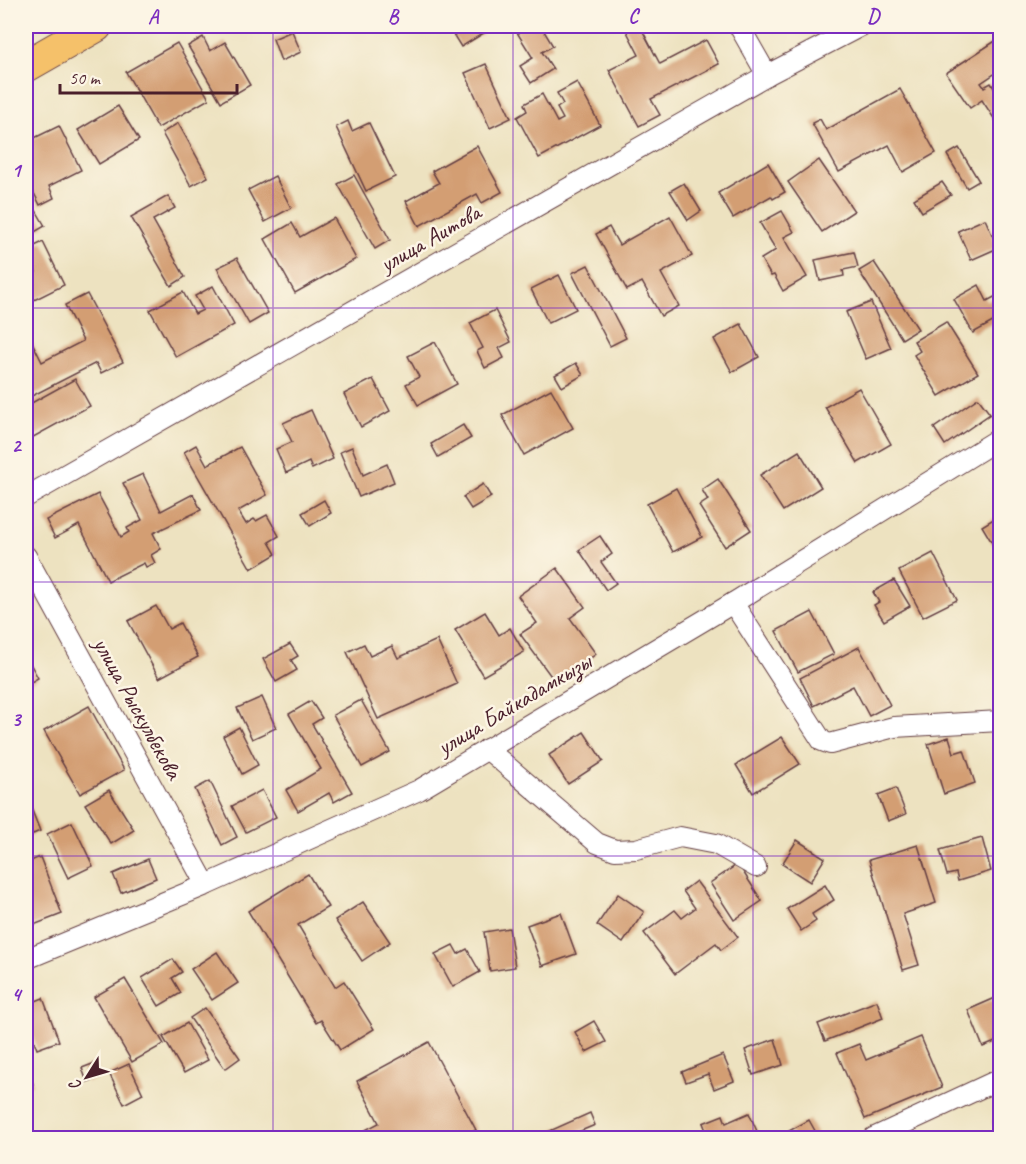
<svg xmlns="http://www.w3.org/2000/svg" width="1026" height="1164" font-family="Caveat,sans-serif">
<rect width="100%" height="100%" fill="#fcf5e5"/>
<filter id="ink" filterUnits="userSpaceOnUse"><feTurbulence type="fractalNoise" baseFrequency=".0167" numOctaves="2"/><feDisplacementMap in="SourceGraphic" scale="12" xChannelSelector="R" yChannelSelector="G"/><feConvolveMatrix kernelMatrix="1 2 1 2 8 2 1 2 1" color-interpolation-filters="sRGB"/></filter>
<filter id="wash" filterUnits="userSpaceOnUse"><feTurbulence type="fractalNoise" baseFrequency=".008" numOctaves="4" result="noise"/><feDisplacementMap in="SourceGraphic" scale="24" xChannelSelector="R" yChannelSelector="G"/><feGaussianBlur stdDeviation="1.35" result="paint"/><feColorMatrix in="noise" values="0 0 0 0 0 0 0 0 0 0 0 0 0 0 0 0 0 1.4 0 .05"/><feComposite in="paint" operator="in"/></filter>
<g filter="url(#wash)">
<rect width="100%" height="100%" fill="#ede2c0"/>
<g id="blocks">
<g fill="#d39e73">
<polygon points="448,26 490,26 492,28 461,47"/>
<polygon points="513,26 541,26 553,46 542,52 553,69 531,83 520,66 533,58"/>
<polygon points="624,26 640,26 660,64 706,40 719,64 651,99 660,115 639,126 609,70 639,55"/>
<polygon points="292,31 301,52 281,61 273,39"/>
<polygon points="203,37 210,51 225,42 250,85 221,102 188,46"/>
<polygon points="1000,38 1000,70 981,83 984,87 991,83 1000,98 1000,117 995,120 982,100 970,108 946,73"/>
<polygon points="177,43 209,99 158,128 126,72"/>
<polygon points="486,64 511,118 490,128 465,73"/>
<polygon points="577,82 600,125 539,158 517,117 527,111 524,104 542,94 557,122 563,119 557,108 563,104 557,93"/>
<polygon points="900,89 936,153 903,172 889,145 839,172 812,123 820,119 826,130"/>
<polygon points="118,106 139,140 99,164 78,130"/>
<polygon points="348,121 352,131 369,123 395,177 366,191 336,127"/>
<polygon points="178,123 208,177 191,186 162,133"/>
<polygon points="59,126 81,170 49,186 54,198 40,205 26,177 26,171 29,169 26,161 26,142"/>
<polygon points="477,146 502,192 482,203 477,194 419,226 406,201 439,183 432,171"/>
<polygon points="959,148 979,181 967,188 947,155"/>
<polygon points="819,160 854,211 822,232 788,182"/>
<polygon points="768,163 785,192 773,199 771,196 733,218 718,193"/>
<polygon points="354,175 390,240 375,249 338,184"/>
<polygon points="275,176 291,208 265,222 248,190"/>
<polygon points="942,182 951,195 922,212 914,199"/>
<polygon points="684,183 701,211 688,220 670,191"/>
<polygon points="26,193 45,226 26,237"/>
<polygon points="168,196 175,208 153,220 185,277 171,286 131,217"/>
<polygon points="782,211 794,232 784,237 807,277 783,291 774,275 771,276 761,259 776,250 760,223"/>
<polygon points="670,216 692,256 661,273 679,306 661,316 642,282 627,290 596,234 609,227 619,245"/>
<polygon points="334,218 356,259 295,293 265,239 292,223 300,237"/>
<polygon points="985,219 998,248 971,260 958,231"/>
<polygon points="43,242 64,285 26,304 26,278 36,272 26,250"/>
<polygon points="854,252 858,267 843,270 844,276 820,281 815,260"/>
<polygon points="237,258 268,313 249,324 217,268"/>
<polygon points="874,262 918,329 902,339 859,271"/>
<polygon points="588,265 626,338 610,346 572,273"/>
<polygon points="559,275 576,309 548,323 531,289"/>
<polygon points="979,285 987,301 1000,294 1000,318 973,333 954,299"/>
<polygon points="213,286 234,325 176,357 150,310 183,292 195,314 203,310 195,296"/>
<polygon points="87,294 123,362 101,373 96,363 26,399 26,330 42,362 83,341 65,305"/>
<polygon points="871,302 891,348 866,359 846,312"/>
<polygon points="495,310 511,342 499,348 504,358 485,368 477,351 483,348 470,323"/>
<polygon points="946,322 978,373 939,396 914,355 920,351 914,341"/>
<polygon points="741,324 759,357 732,372 714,339"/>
<polygon points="435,342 457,384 418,405 406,384 419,377 408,356"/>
<polygon points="576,363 583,375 562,387 555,375"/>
<polygon points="75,379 90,406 26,441 26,406"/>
<polygon points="373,379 390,411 361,427 344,394"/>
<polygon points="859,388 891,444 858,463 825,407"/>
<polygon points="551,389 573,428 524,455 502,415"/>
<polygon points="978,398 990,414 945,445 934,428"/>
<polygon points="311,410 333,459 312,469 309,462 286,473 276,449 292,442 283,423"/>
<polygon points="463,425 471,438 438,457 431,444"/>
<polygon points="196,445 207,465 240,447 267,495 238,511 246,524 254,519 256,521 267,515 279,536 269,542 276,554 251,569 184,452"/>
<polygon points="352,447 363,475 387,464 394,482 359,497 340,452"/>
<polygon points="799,451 821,487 783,511 760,475"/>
<polygon points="143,474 161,511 193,494 201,510 153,533 161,549 151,555 155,563 146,567 144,563 108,581 79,525 55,538 46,520 98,494 121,537 129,532 127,528 142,520 123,483"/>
<polygon points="718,479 751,530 725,547 699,506 708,500 702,490"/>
<polygon points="483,484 491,497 471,509 463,497"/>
<polygon points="676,488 702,537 673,552 647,504"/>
<polygon points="324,500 331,513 310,526 302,513"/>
<polygon points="1000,515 1000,556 982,526"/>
<polygon points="600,536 612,554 601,562 616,583 606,590 579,550"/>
<polygon points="933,553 957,600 923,617 899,571"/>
<polygon points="557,568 585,607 570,618 596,654 556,683 520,634 537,623 518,596"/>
<polygon points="894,580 910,606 884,621 874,605 879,602 873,592"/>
<polygon points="156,606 169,629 180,623 198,657 159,678 128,621"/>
<polygon points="485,612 499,635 510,628 524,652 483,676 455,630"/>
<polygon points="812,612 834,654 798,672 776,631"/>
<polygon points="437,640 457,684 378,719 347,652 364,644 370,656 392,646 398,658"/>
<polygon points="290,644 298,656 291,660 297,670 276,682 263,659"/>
<polygon points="859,647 890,705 869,716 853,686 814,706 800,678"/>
<polygon points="26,656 38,678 26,685"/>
<polygon points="262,697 276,728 252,739 237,708"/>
<polygon points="361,700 390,752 362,767 333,715"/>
<polygon points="311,701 322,718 312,724 352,792 334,802 329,793 298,811 286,790 321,769 289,714"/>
<polygon points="89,706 124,770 80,794 44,731"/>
<polygon points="239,727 258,765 242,774 223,736"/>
<polygon points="584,732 603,761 568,784 549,755"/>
<polygon points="782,737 800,764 753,793 736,765"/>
<polygon points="949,737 954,753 964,750 975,783 944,794 928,744"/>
<polygon points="210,781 237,837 222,845 195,789"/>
<polygon points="896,788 906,814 888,821 878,795"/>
<polygon points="109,790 134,830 111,844 85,804"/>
<polygon points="262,790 276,817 246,832 232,806"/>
<polygon points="26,795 40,831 26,837"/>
<polygon points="72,822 93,866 68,878 47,834"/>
<polygon points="982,838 991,871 958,881 956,873 947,875 940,850"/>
<polygon points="797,840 825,858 810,882 782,864"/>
<polygon points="918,845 936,903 903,914 919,965 903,970 869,860"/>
<polygon points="40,857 62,914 26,928 26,863"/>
<polygon points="148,859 156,878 121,893 113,874"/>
<polygon points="738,864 762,901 734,920 710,883"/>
<polygon points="308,874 328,907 298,925 335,987 344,981 374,1029 340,1050 321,1020 316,1023 248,911"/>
<polygon points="696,881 738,937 721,950 716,943 675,974 644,933 675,910 682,918 695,908 683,891"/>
<polygon points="825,885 834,900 812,914 816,921 801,931 787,909"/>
<polygon points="618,894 644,912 623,943 597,925"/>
<polygon points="363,902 390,942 362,961 335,920"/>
<polygon points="561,913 576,954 542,966 527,925"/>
<polygon points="509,928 515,967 490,971 484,932"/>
<polygon points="453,945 458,954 467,949 480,972 453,987 435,954"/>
<polygon points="217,952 238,983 212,1000 191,969"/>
<polygon points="173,959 182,972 172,978 181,993 159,1006 142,978"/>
<polygon points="125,979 164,1044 132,1062 94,997"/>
<polygon points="1000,996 1000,1040 983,1047 968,1010"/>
<polygon points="43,998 59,1041 37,1049 26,1019 26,1005"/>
<polygon points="877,1001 883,1018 825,1041 818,1024"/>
<polygon points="205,1008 240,1058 225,1069 190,1018"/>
<polygon points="594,1021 606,1042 586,1052 575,1032"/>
<polygon points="187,1023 208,1060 184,1073 163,1037"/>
<polygon points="921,1037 942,1087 865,1119 837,1053 859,1044 866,1060"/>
<polygon points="775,1039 783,1065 753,1075 745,1050"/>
<polygon points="429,1042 476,1130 460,1138 355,1138 354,1136 379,1123 357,1081"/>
<polygon points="723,1055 734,1081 714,1089 708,1074 686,1082 682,1072"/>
<polygon points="95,1063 101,1077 87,1082 82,1068"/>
<polygon points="26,1064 33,1084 26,1087"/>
<polygon points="129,1064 143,1094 124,1104 109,1073"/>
<polygon points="590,1113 595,1125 564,1138 545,1138 543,1134"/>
<polygon points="749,1113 760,1138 709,1138 703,1123 723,1115 726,1123"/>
<polygon points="1000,1117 1000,1138 992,1121"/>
<polygon points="809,1120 819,1138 794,1138 789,1131"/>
<polygon points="486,1132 489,1138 469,1138"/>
</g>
</g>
</g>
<g filter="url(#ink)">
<use href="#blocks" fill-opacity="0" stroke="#623c41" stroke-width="1.5"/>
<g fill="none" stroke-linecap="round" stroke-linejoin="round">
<g stroke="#623c41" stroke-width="22">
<g id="street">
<polyline points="739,26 767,75"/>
<polyline points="26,497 767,75 861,26"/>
<polyline points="26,556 206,885"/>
<polyline points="733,603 822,741 830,744 894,727 1000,721"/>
<polyline points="487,749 597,843 615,850 636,849 680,837 716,844 756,867"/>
<polyline points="26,959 206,885 419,790 733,603 1000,438"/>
<polyline points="873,1138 1000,1079"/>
</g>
</g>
<g stroke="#623c41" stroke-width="34">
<polyline id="primary" points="26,66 96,26"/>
</g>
<use href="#street" stroke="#fff" stroke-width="20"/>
<use href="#primary" stroke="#f5c16b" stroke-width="32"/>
</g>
</g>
<path fill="none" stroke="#7b2cbf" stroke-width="1.5" stroke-opacity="0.55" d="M273 26V1138M513 26V1138M753 26V1138M26 308H1000M26 582H1000M26 856H1000"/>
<g text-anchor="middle" stroke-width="5" stroke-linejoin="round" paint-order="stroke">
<g font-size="24" fill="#4a1f2b" stroke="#fcf5e5">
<text transform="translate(430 238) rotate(-30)" y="8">улица Аитова</text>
<text transform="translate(514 704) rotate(-31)" y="8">улица Байкадамкызы</text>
<text transform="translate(138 708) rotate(61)" y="8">улица Рыскулбекова</text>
</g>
</g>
<rect width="1026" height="1164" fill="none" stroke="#fcf5e5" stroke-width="66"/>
<g transform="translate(87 1077) rotate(233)" stroke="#fcf5e5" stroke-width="4.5" paint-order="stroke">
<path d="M0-4.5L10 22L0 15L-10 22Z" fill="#4a1f2b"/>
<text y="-9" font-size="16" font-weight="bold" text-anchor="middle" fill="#4a1f2b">С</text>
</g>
<path d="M60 84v9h177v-9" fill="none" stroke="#4a1f2b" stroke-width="3"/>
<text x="69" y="84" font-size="18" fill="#4a1f2b" stroke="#fcf5e5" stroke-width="4.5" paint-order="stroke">50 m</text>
<rect x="33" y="33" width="960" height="1098" fill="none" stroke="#7b2cbf" stroke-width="2"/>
<g font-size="20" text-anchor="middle" font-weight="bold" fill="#7b2cbf">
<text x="153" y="23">A</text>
<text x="393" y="23">B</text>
<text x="633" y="23">C</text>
<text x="873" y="23">D</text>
<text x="16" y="177">1</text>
<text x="16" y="452">2</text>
<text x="16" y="726">3</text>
<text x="16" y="1001">4</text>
</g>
</svg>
